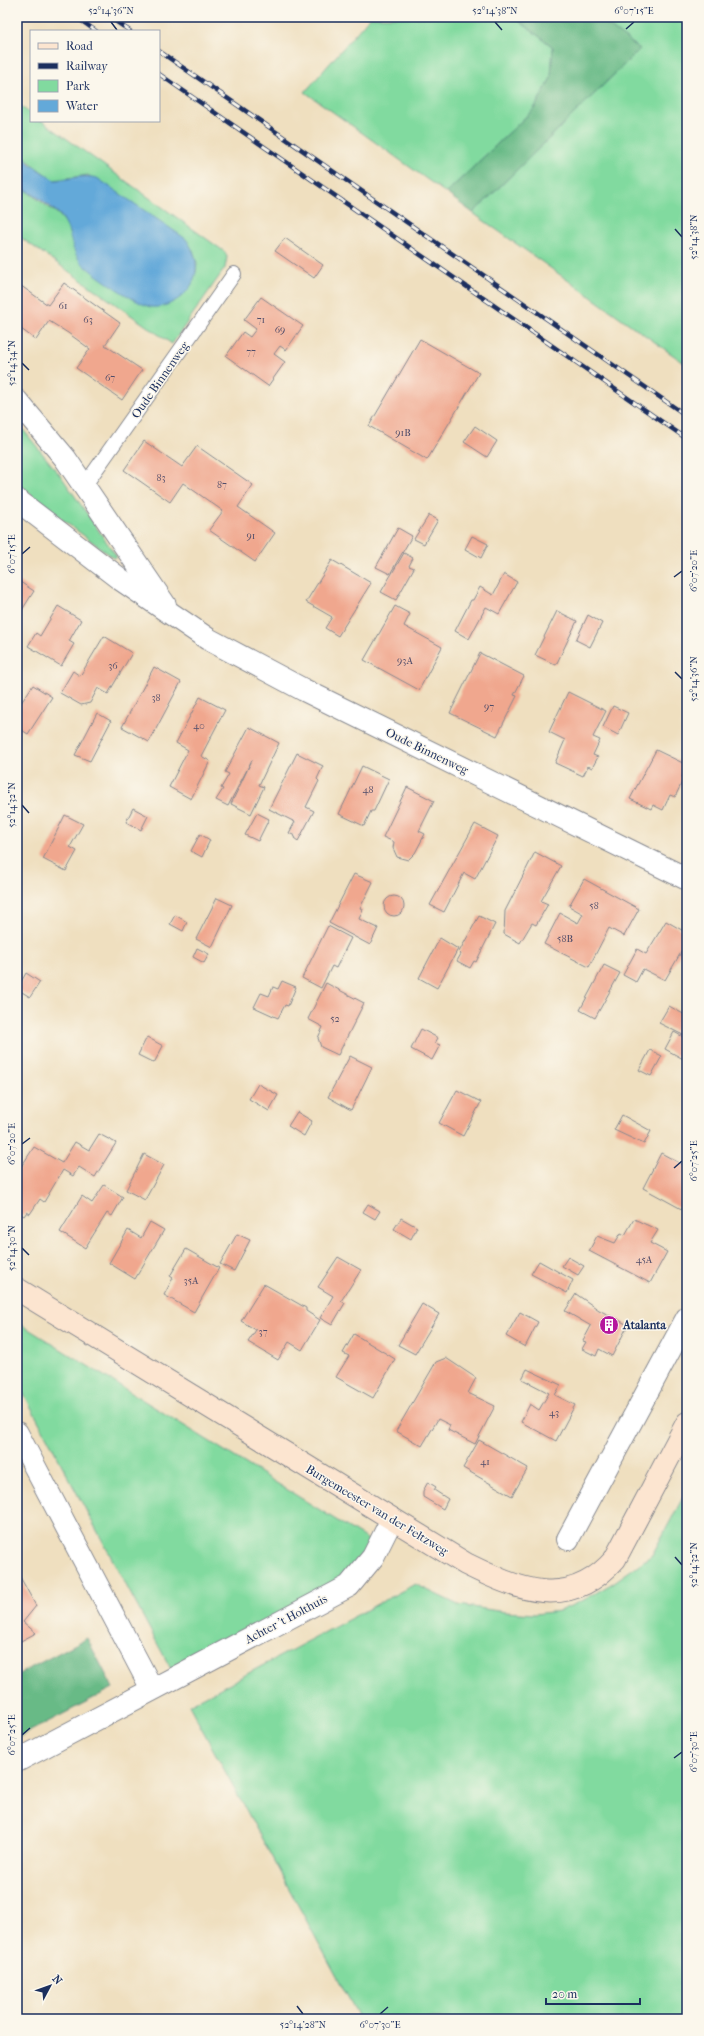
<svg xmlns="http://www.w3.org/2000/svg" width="704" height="2036" font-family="'IM FELL French Canon',serif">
<rect width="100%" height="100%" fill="#fbf7ec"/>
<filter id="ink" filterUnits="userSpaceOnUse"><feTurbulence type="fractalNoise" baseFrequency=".025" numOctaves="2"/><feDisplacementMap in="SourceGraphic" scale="8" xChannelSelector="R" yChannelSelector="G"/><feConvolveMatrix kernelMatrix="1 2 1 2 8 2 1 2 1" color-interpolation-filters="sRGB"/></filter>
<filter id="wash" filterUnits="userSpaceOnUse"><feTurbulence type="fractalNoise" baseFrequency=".012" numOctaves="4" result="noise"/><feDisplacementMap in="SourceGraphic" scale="16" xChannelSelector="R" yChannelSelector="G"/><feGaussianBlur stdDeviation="0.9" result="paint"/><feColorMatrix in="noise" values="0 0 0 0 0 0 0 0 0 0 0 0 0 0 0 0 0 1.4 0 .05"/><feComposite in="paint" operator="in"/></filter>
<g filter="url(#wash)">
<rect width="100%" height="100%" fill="#efdfbf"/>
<g fill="#81da9f" stroke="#4e847e">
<polygon points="370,17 514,17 553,47 551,78 534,109 446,193 305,92"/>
<polygon points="597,17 687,17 687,365 473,213 640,49"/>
<path d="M17 104 31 114V121H42L225 252 227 257 225 268 172 344 17 235V184L58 214 67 224 75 251 196 273 197 263 193 250 88 175 54 180C14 153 17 151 17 104Z"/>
<polygon points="17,422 63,479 117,557 114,558 60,518 17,483"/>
<polygon points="17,1322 370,1541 364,1555 346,1578 172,1671 17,1381"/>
<polygon points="687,1490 687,2019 360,2019 189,1705 415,1584 458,1605 505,1612 535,1614 559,1611 582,1601 613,1583 652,1555"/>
</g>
<g fill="#68ba86" stroke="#427472">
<polygon points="514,17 597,17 640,49 473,213 446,193 534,109 551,78 553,47"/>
<polygon points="87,1638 113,1688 17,1738 17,1675"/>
</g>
<path fill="#63a9d9" stroke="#3f6c9c" d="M17 140 22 155 30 164 54 180C70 180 81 174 97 178L186 239C195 252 199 264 194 279 189 295 168 309 151 307 138 305 88 271 80 261 69 247 72 227 59 214 47 203 31 193 17 184Z"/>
<g id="blocks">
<g fill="#f0a78e">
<polygon points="285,238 323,265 314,278 275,251"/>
<polygon points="17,283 48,305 64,283 120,323 105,345 142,370 122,400 76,368 90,349 68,333 49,321 36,340 17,326"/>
<polygon points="261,297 303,326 286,350 280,346 274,354 285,362 268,386 226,356 243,332 250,337 256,329 244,320"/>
<polygon points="420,339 479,373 427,460 369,426"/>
<polygon points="475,426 497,441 487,457 464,442"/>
<polygon points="144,441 182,467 197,446 253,485 238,507 275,533 255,562 209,530 223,511 183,483 170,502 124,470"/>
<polygon points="429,515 438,520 424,544 414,539"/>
<polygon points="398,528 412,536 390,574 376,567"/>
<polygon points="472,536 488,544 481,558 465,549"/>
<polygon points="404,553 413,558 409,566 414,568 396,600 381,592"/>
<polygon points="332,560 371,583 338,636 325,628 332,617 306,602"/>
<polygon points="504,574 517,582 499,614 486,607 469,639 455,631 471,600 473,600 480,587 493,595"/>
<polygon points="17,580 34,591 17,618"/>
<polygon points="58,606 81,620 69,641 74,644 61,666 28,646 36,633 40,636"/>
<polygon points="395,606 410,614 404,626 442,647 419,690 364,660"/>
<polygon points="557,611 577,621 556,665 535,655"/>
<polygon points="588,615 602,623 590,647 576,640"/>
<polygon points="104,636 132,653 108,694 98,688 90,703 81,705 60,693 73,671 80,676"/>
<polygon points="480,653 524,676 514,695 517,696 497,736 450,713"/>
<polygon points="154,667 181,682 149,742 122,727"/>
<polygon points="33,685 52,697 28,734 17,727 17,709"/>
<polygon points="568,692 606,711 593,737 600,740 593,755 598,757 592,768 588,766 583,776 555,763 565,740 549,732"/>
<polygon points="200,697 225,710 201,756 210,761 191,799 169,787 188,750 176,743"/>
<polygon points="613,706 628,713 618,735 603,727"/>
<polygon points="97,713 111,721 90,761 75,755"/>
<polygon points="249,727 279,743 259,785 264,787 251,814 231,804 252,760 228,806 216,800 223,789 221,788 228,776 229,774 225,772"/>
<polygon points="656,750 687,765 682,777 684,778 675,797 670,795 663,810 653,805 651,809 630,799"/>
<polygon points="297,753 323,766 317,779 319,781 306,807 314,811 298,841 294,838 295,836 289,833 295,822 269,809"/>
<polygon points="362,766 389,779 374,811 371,811 364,826 339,814"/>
<polygon points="407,787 434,801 419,831 425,834 415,853 408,860 397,857 393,848 394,842 383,837"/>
<polygon points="133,808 148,816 141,830 126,822"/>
<polygon points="257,813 269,819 258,841 245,835"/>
<polygon points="65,815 83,824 70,847 77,851 66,871 43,859"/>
<polygon points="475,824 498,836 475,879 464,873 444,912 430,905"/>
<polygon points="200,834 210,840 202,857 191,851"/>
<polygon points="535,852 561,866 541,901 548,904 536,925 532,923 520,943 504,934 505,911"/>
<polygon points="354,874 373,882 360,908 363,909 359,919 378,928 370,945 329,923"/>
<polygon points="584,879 639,909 624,936 609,928 589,967 544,944 560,913 578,923 583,914 569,906"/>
<circle cx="394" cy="906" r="10"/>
<polygon points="217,898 232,905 212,947 196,939"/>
<polygon points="175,915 187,922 183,931 170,924"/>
<polygon points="479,916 495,924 476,962 474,961 470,968 457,961 461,954 459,952"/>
<polygon points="666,921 687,933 687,942 665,980 643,969 636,982 623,975 637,949 646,954"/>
<polygon points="328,926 351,938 336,968 332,966 321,988 302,978"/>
<polygon points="440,938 458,949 437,988 419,978"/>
<polygon points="197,948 209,954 204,963 193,957"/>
<polygon points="604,965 620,973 595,1018 580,1010"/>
<polygon points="26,973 40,982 30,997 17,989"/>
<polygon points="282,981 296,987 288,1006 285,1005 278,1018 254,1007 261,993 269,996 273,987 278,989"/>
<polygon points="326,983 364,1003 338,1055 321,1047 318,1038 323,1027 308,1019"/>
<polygon points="669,1006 687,1016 687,1037 659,1023"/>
<polygon points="421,1029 438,1038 435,1043 440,1045 432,1060 411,1049"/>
<polygon points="674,1032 687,1039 687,1061 665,1049"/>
<polygon points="147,1037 163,1046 154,1063 138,1055"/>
<polygon points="650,1050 662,1056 651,1076 639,1070"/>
<polygon points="350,1056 372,1067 351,1110 328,1097"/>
<polygon points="258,1084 278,1095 269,1111 249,1099"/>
<polygon points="457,1090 481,1102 463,1136 439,1123"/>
<polygon points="297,1112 312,1121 304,1136 288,1126"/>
<polygon points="622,1115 651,1131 644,1144 614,1130"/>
<polygon points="99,1134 116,1143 95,1177 79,1167 73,1176 63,1170 44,1202 40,1199 30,1214 27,1212 24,1216 17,1212 17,1173 34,1147 62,1163 75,1142 89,1150"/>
<polygon points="661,1153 687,1167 687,1212 643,1188"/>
<polygon points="144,1154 164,1165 145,1200 126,1190"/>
<polygon points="104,1185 123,1197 112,1216 107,1213 85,1248 60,1232 82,1196 92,1203"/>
<polygon points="368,1204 380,1211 375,1219 363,1212"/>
<polygon points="401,1218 417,1227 411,1239 394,1229"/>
<polygon points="634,1219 658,1230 650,1243 667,1252 650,1283 589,1251 597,1236 615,1243 621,1233 625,1235"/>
<polygon points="150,1222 164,1230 135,1279 109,1263 128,1230 141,1238"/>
<polygon points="237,1234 250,1240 234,1271 220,1264"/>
<polygon points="186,1249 219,1268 194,1312 164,1295 173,1278 170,1276"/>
<polygon points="338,1257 361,1270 341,1301 345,1303 332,1325 320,1318 333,1296 318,1287"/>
<polygon points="568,1257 584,1266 578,1275 562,1266"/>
<polygon points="539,1261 573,1280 567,1293 531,1274"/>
<polygon points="264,1284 306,1308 306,1311 320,1320 302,1350 289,1342 278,1360 248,1342 256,1330 241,1321"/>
<polygon points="576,1294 599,1310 628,1325 612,1356 599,1349 596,1356 582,1349 586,1342 583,1341 591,1326 565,1311"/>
<polygon points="422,1304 439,1314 415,1354 398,1345"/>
<polygon points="520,1312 538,1322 525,1347 506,1336"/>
<polygon points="354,1334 395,1359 373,1398 336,1377 349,1356 343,1353"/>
<polygon points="446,1358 476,1378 468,1393 495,1406 475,1444 448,1430 450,1425 438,1419 422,1446 396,1431 436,1362"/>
<polygon points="527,1369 561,1385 555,1395 575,1405 556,1441 521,1422 530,1404 539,1410 549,1393 522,1379"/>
<polygon points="479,1440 528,1468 512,1496 463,1468"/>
<polygon points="428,1482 436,1487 434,1490 448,1499 443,1509 423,1497 423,1491"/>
<polygon points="19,1575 36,1606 23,1622 36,1633 17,1643 17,1577"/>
</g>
</g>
</g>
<g filter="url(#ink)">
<use href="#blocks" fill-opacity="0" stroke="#85878e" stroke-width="1"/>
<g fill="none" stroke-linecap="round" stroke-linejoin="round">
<g stroke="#85878e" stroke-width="16">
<polyline id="lane" points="85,485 234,274"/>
</g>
<g stroke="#85878e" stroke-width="24">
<g id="street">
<polyline points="17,401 65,458 165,605"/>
<polyline points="17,500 120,579 208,639 304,690 687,879"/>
<polyline points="17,1433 152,1689"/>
<polyline points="568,1539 687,1318"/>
<polyline points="17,1761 349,1586 373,1557 392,1519"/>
</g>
</g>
<g stroke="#85878e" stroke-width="24">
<path id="secondary" d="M17 1289 466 1564C519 1590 569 1612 615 1559L687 1423"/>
</g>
<use href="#lane" stroke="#fff" stroke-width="14"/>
<use href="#street" stroke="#fff" stroke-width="22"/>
<use href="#secondary" stroke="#fce5d0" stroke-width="22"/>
<g stroke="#1b2f5e" stroke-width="4.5">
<g id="rail">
<polyline points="76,17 96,31"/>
<polyline points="109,17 130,31"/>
<polyline points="159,51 687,416"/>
<polyline points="159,74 687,439"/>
</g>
</g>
<use href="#rail" stroke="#fbf7ec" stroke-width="3" stroke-dasharray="9" stroke-linecap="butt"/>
</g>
</g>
<path fill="none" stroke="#1b2f5e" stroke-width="1.5" d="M111 22 117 30M495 22 502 30M626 29 634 22M675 229 682 237M22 363 29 370M22 554 30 547M674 577 682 571M675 672 682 679M22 805 29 813M22 1144 30 1138M674 1168 682 1161M22 1248 29 1255M675 1557 682 1565M22 1735 30 1728M674 1758 682 1752M297 2006 303 2014M380 2014 388 2007"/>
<defs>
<g id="building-disc" transform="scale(1)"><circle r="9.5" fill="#b5179e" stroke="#fbf7ec"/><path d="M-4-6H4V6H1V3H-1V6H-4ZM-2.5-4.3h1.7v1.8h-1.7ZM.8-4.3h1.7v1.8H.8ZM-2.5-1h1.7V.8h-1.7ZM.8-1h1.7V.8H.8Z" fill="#fff"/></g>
</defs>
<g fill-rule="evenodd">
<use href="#building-disc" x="609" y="1325"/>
</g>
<g text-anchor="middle" stroke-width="3" stroke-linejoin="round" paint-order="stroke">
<g font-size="10" fill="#504d6a">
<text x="63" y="309">61</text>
<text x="88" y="323">63</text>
<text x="261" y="323">71</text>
<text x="280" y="333">69</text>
<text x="251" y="355">77</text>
<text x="110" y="381">67</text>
<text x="403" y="436">91B</text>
<text x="161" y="481">83</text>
<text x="222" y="488">87</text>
<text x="251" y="539">91</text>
<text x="405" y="664">93A</text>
<text x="113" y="669">36</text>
<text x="156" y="701">38</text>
<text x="489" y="710">97</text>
<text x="199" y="729">40</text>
<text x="368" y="793">48</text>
<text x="594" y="909">58</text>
<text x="565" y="942">58B</text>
<text x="335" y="1022">52</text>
<text x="644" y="1263">45A</text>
<text x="191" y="1284">35A</text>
<text x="263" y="1335">37</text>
<text x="554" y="1416">43</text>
<text x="485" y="1465">41</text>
</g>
<g font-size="12" fill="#1b2f5e" stroke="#fbf7ec">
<text transform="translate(160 380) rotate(-55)" y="4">Oude Binnenweg</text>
<text transform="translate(427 751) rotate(26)" y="4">Oude Binnenweg</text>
<text transform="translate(377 1510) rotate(31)" y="4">Burgemeester van der Feltzweg</text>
<text transform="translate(286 1619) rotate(-28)" y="4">Achter 't Holthuis</text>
</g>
<g font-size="12" font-weight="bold" fill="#1b2f5e" stroke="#fbf7ec" text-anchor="start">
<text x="623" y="1329">Atalanta</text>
</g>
</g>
<rect width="704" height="2036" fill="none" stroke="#fbf7ec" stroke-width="44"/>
<rect x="30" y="30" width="130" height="92" fill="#fbf7ec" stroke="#a1a7b3"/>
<rect x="38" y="43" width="20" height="6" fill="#fce5d0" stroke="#a1a7b3"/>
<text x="66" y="50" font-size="12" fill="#1b2f5e">Road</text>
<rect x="38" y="63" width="20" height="6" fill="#1b2f5e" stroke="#a1a7b3"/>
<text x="66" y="70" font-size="12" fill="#1b2f5e">Railway</text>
<rect x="38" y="80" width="20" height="12" fill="#81da9f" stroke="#a1a7b3"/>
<text x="66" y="90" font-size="12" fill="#1b2f5e">Park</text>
<rect x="38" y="100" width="20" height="12" fill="#63a9d9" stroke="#a1a7b3"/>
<text x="66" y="110" font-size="12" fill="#1b2f5e">Water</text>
<g transform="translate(50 1986) rotate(49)" stroke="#fbf7ec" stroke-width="3" paint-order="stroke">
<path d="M0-3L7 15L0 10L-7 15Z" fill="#1b2f5e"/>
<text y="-6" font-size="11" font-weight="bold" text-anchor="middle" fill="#1b2f5e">N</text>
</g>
<path d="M546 1998v6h94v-6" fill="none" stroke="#1b2f5e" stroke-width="2"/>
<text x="552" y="1998" font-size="12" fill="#1b2f5e" stroke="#fbf7ec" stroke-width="3" paint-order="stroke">20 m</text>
<rect x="22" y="22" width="660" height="1992" fill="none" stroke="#1b2f5e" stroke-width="1.5"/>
<g font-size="10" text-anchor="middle" fill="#1b2f5e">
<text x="111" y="14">52°14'36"N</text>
<text x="495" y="14">52°14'38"N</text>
<text x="634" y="14">6°07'15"E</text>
<text transform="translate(693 237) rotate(-90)" y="4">52°14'38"N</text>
<text transform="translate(11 363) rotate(-90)" y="4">52°14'34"N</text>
<text transform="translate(11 554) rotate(-90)" y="4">6°07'15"E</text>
<text transform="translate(693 571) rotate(-90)" y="4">6°07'20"E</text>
<text transform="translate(693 679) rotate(-90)" y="4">52°14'36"N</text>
<text transform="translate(11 805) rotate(-90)" y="4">52°14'32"N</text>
<text transform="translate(11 1144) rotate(-90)" y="4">6°07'20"E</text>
<text transform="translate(693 1161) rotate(-90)" y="4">6°07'25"E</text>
<text transform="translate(11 1248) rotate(-90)" y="4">52°14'30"N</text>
<text transform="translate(693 1565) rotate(-90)" y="4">52°14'32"N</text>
<text transform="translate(11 1735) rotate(-90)" y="4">6°07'25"E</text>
<text transform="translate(693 1752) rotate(-90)" y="4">6°07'30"E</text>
<text x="303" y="2028">52°14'28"N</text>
<text x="380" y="2028">6°07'30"E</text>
</g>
</svg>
